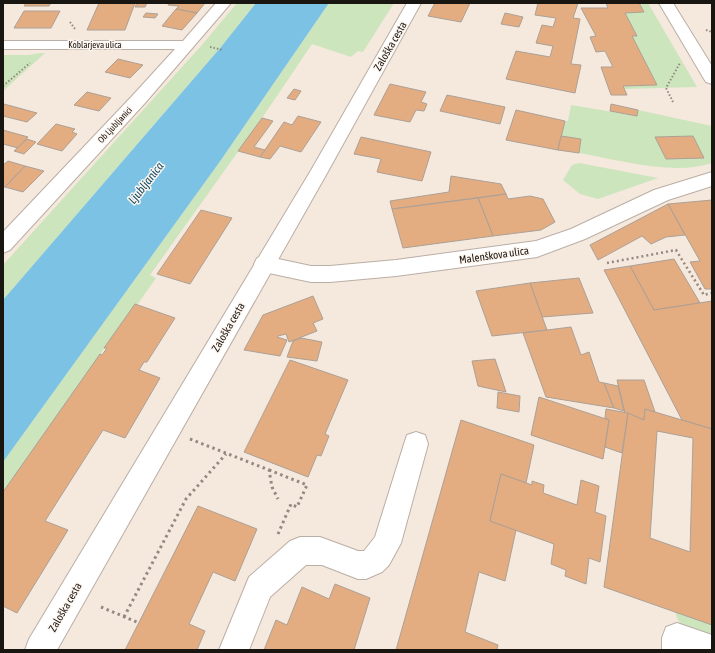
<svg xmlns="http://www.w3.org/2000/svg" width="715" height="653" font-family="'Asap Condensed',sans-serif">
<rect width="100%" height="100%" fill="#f5e8dd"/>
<g fill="#cce5bd">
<polygon points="237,3 256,3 221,47 3,300 3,265 201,46"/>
<polygon points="329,3 394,3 363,52 358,51 351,57 312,44 262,118 150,275 156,278 137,305 135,305 3,492 3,462 221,160"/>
<polygon points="639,3 648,3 697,87 624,89 623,86 657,85 632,36 637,36 625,13"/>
<polygon points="40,53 45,53 3,91 3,55 29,55"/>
<path d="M571 105 637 116 638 110 712 126V163C673 176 619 160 579 153L581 139 561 136 565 121H568Z"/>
<polygon points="579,163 658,178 598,199 580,194 563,180 572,165"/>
<path d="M675 612 712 625V646C695 636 681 632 675 612Z"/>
</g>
<polygon fill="#7cc2e5" points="256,3 329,3 221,160 3,462 3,300 221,47"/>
<g fill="#e3ad81" stroke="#aca096" fill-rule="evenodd">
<polygon points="26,3 51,3 49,6 24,6"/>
<polygon points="99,3 135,3 125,30 87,30"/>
<polygon points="137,3 147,3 145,7 135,7"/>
<polygon points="169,3 205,3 197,13 176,9 179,6 168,5"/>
<polygon points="435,3 470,3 461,22 428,16"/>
<polygon points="538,3 578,3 573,18 580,19 571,64 581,65 575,93 506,79 516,51 550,57 553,46 536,43 542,25 553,27 556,18 535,15"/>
<polygon points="606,3 639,3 644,12 625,13 637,36 632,36 657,85 623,86 627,95 611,95 601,67 613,67 605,51 596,52 590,37 596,36 581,8 608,8"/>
<polygon points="176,9 197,13 182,30 162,26"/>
<polygon points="24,11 60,11 51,28 14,28"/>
<polygon points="146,13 158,14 155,18 143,17"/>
<polygon points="505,13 523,17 519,27 501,24"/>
<polygon points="118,59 143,65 130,78 105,72"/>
<polygon points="390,84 426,92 421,102 427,104 424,111 416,110 410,122 374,115"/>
<polygon points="294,89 301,91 295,100 287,98"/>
<polygon points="87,92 111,98 99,111 74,105"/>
<polygon points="447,95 505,107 500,124 440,111"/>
<polygon points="3,104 4,104 37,113 27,122 3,116"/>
<polygon points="611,104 638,110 637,116 610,111"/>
<polygon points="516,110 565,121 558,150 506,140"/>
<polygon points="298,116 321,122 301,152 280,146 270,159 260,157 284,122 292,125"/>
<polygon points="262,118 273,121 254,147 265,150 260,157 238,151"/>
<polygon points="56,124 75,129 72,132 77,134 62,151 37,144"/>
<polygon points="3,130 28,137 18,148 3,144"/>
<polygon points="561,136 581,139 579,153 558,150"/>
<polygon points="693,136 704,158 666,159 655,137"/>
<polygon points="361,137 431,152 422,181 377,172 381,159 354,154"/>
<polygon points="27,139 36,142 24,154 14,151"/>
<polygon points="8,161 25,166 5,187 3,186 3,165"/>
<polygon points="25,166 44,171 23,192 5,187"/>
<polygon points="451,176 501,184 506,194 392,209 390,201 449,192"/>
<polygon points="506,194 508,199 530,196 543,199 555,222 541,230 493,236 478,198"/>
<polygon points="478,198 493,236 403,248 392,209"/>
<polygon points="712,200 712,289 705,289 690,262 700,261 668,204"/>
<polygon points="668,204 685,235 666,237 651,244 642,236 598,260 590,245"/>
<polygon points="201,210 232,218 190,284 157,274"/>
<polygon points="674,259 700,303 654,310 630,266"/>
<polygon points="630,266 654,310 712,301 712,429 682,420 604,270"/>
<polygon points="579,278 593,313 542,317 530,283"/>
<polygon points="530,283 547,330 492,336 476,291"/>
<polygon points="313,296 323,319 313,323 317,331 289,342 286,334 278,336 277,337 287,340 280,356 244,350 263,315"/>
<polygon points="135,304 175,318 147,362 144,362 139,370 160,378 125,438 103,430 45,521 68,530 17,613 3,606 3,492 100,354 102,355 107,348 104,348"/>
<polygon points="571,327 581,355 589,352 599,382 604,383 614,408 546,397 523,333"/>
<polygon points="301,338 322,342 317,361 287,357 293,341"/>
<polygon points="495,359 506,392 478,386 472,361"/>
<polygon points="290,360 348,380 325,434 329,436 321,456 317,455 308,477 244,452"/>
<polygon points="617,380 644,380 655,412 645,409 644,420 625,413"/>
<polygon points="604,383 618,386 624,411 614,408"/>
<polygon points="498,392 520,396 519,412 497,408"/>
<polygon points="539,397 609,420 603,459 531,435"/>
<polygon points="606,409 628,413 622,453 605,447 609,420 605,418"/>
<path d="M645 409 712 429V625L604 587 628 413 644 420ZM657 431 693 438 690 552 650 538Z"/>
<polygon points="461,420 534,445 526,483 501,474 490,521 516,530 505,581 479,572 465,632 498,645 497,650 396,650"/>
<polygon points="501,474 532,485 532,481 544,485 543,493 577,505 581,480 599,486 595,512 606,516 600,562 589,558 586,584 565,576 566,570 551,564 554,544 490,521"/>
<polygon points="198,506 257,529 235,581 213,572 189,624 205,631 197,650 125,650"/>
<polygon points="335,584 370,598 354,650 264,650 276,620 287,625 302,587 329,599"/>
</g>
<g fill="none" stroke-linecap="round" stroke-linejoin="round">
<g stroke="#bbaea5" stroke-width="2">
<g id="minor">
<polygon points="216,3 231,3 145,103 10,250 3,253 3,232 133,95 175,49 3,49 3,41 183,41"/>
<polygon points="659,3 673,3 712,66 712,84 706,82 704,79"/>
<polygon points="712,172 712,186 668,200 585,239 537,257 396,276 330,282 311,282 264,272 257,270 254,264 257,258 264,256 311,266 330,266 396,260 536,241 571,229 654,190"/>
<polygon points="416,432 425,435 428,444 401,543 389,565 382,572 366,579 358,579 322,565 306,565 270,597 249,650 219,650 249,577 290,541 300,537 320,537 358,551 364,551 375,537 404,444 407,435"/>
<polygon points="677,623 712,635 712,650 662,650 662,638 666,627"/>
</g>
</g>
<g stroke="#bbaea5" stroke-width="2">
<polygon id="major" points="407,3 421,3 326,175 57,650 25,650 29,639 310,172"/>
</g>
<g stroke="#928981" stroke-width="2" stroke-dasharray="1.5 2" stroke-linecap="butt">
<polyline points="70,22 75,29"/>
<polyline points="706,30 712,32"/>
<polyline points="210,47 223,50"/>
<polyline points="3,86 30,63"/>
<polyline points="673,102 666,88 680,63"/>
</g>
<polyline stroke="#928981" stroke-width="2.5" stroke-dasharray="2 3" stroke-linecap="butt" points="607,263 676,250 704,295 712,293"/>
<g stroke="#928981" stroke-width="3" stroke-dasharray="2.5 3.5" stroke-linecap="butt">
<polyline points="190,439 269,470 272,487 278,499"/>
<polyline points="269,470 307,485 297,507 291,504 278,534"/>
<polyline points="101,607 139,623"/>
<polyline points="124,617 186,499 226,454"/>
</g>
<use href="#minor" fill="#fff" fill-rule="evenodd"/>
<use href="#major" fill="#fff" fill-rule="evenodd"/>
</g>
<g text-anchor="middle" stroke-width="3" stroke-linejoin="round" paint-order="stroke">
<g font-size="9" fill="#191511" stroke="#fef6f0">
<text x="95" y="48">Koblarjeva ulica</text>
<text transform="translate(115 125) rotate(-47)" y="3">Ob Ljubljanici</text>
</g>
<g font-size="11" fill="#191511" stroke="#fef6f0">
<text transform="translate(390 46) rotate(-60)" y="4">Zaloška cesta</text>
<text transform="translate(494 255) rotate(-8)" y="4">Malenškova ulica</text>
<text transform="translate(228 327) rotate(-60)" y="4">Zaloška cesta</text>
<text transform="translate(65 607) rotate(-60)" y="4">Zaloška cesta</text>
</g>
<g font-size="12" font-style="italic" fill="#174f67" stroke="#fef6f0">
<text transform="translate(146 183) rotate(-52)" y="4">Ljubljanica</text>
</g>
</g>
<rect width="715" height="653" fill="none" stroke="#191511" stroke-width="8"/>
</svg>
